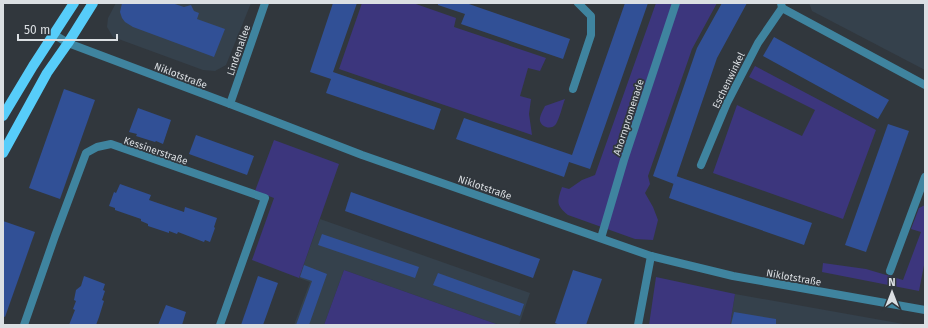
<svg xmlns="http://www.w3.org/2000/svg" width="928" height="328" font-family="'Fira Sans',sans-serif">
<rect width="100%" height="100%" fill="#31373d"/>
<g fill="#35414c">
<polygon points="116,3 251,3 226,65 215,71 203,70 113,37 107,27 108,18"/>
<polygon points="809,3 925,3 925,70 812,11"/>
<polygon points="320,219 530,293 519,325 499,325 344,270 324,325 294,325 310,282 299,278"/>
<polygon points="735,294 909,325 730,325"/>
</g>
<g fill="#3c367d">
<polygon points="362,3 413,3 456,18 454,27 546,58 540,71 528,68 520,96 531,99 529,114 532,135 339,69"/>
<path d="M656 3H717L692 49 648 176 650 184 645 193 653 207 658 220 653 240 635 239 568 215C556 205 557 202 562 187L569 189 582 180 595 175Z"/>
<polygon points="755,66 876,130 843,219 713,173 737,105 802,136 815,110 749,77"/>
<path d="M565 99C562 107 560 117 556 124 552 130 542 128 540 121 539 117 543 110 545 106Z"/>
<polygon points="274,140 339,164 299,278 252,260 274,198 255,191"/>
<polygon points="925,205 925,260 919,291 822,272 823,263 866,269 903,280 921,232 911,229 919,208"/>
<polygon points="344,270 499,325 324,325"/>
<polygon points="656,277 735,294 730,325 649,325"/>
</g>
<g fill="#315096">
<polygon points="122,3 172,3 184,7 191,5 194,11 199,13 197,19 225,29 214,57 133,27 125,22 122,18 120,12"/>
<polygon points="333,3 357,3 333,72 441,109 434,130 326,93 331,79 310,72"/>
<polygon points="438,3 466,3 570,39 563,59 461,24 465,14 438,5"/>
<polygon points="625,3 648,3 590,169 569,162 564,177 456,139 464,118 572,155"/>
<polygon points="722,3 747,3 717,58 674,184 653,176 697,48"/>
<polygon points="774,37 889,100 878,119 763,56"/>
<polygon points="64,89 95,100 60,199 29,188"/>
<polygon points="138,108 171,120 163,144 156,141 155,142 136,136 137,134 129,132"/>
<polygon points="888,124 909,131 866,252 845,245"/>
<polygon points="196,135 254,156 247,175 189,154"/>
<polygon points="676,176 812,223 804,245 669,198"/>
<polygon points="120,184 151,195 149,200 184,212 185,207 217,218 214,227 215,228 210,242 205,240 204,242 178,232 177,234 169,231 169,233 148,226 148,224 141,221 141,219 115,210 115,208 109,206 114,192 116,193"/>
<polygon points="351,192 540,259 533,278 345,211"/>
<polygon points="3,221 35,232 5,317 3,316"/>
<polygon points="322,234 419,267 415,278 318,245"/>
<polygon points="304,265 327,274 309,325 296,325 312,281 300,277"/>
<polygon points="573,270 602,279 586,325 560,325 555,323"/>
<polygon points="438,273 524,304 520,316 433,285"/>
<polygon points="84,276 105,284 103,290 105,291 102,300 104,301 99,317 96,325 69,325 75,310 73,309 76,301 74,300 76,290 81,286"/>
<polygon points="258,276 278,283 263,325 241,325"/>
<polygon points="166,305 186,312 182,325 158,325"/>
<polygon points="734,312 776,319 776,325 731,325"/>
</g>
<g fill="none" stroke-linecap="round" stroke-linejoin="round">
<g stroke="#3f849f" stroke-width="8">
<polyline points="782,8 925,85"/>
<polyline points="53,34 68,43 230,104 362,155 651,256 733,276 925,310"/>
<polyline points="573,89 591,35 591,16 578,3"/>
<polyline points="230,104 265,3"/>
<polyline points="701,165 727,103 758,43 782,8 781,3"/>
<polyline points="601,238 624,160 676,3"/>
<polyline points="890,271 925,177"/>
<polyline points="24,325 55,236 86,153 97,147 111,144 265,198 220,325"/>
<polyline points="638,325 651,256"/>
</g>
<g stroke="#57cdfa" stroke-width="10">
<polyline points="3,116 33,66 74,3"/>
<polyline points="3,153 47,73 68,43 93,3"/>
</g>
</g>
<g text-anchor="middle" stroke-width="3.5" stroke-linejoin="round" paint-order="stroke">
<g font-size="10" fill="#dbdfe3" stroke="#31373d">
<text transform="translate(238 50) rotate(-71)" y="4">Lindenallee</text>
<text transform="translate(181 75) rotate(21)" y="4">Niklotstraße</text>
<text transform="translate(728 80) rotate(-64)" y="4">Eschenwinkel</text>
<text transform="translate(628 117) rotate(-72)" y="4">Ahornpromenade</text>
<text transform="translate(156 150) rotate(19)" y="4">Kessinerstraße</text>
<text transform="translate(485 187) rotate(19)" y="4">Niklotstraße</text>
<text transform="translate(794 277) rotate(10)" y="4">Niklotstraße</text>
</g>
</g>
<rect width="928" height="328" fill="none" stroke="#dbdfe3" stroke-width="8"/>
<g transform="translate(892 292)" stroke="#31373d" stroke-width="3" paint-order="stroke">
<path d="M0-3L7 15L0 10L-7 15Z" fill="#dbdfe3"/>
<text y="-6" font-size="11" font-weight="bold" text-anchor="middle" fill="#dbdfe3">N</text>
</g>
<path d="M18 34v6h99v-6" fill="none" stroke="#dbdfe3" stroke-width="2"/>
<text x="24" y="34" font-size="12" fill="#dbdfe3" stroke="#31373d" stroke-width="3" paint-order="stroke">50 m</text>
</svg>
